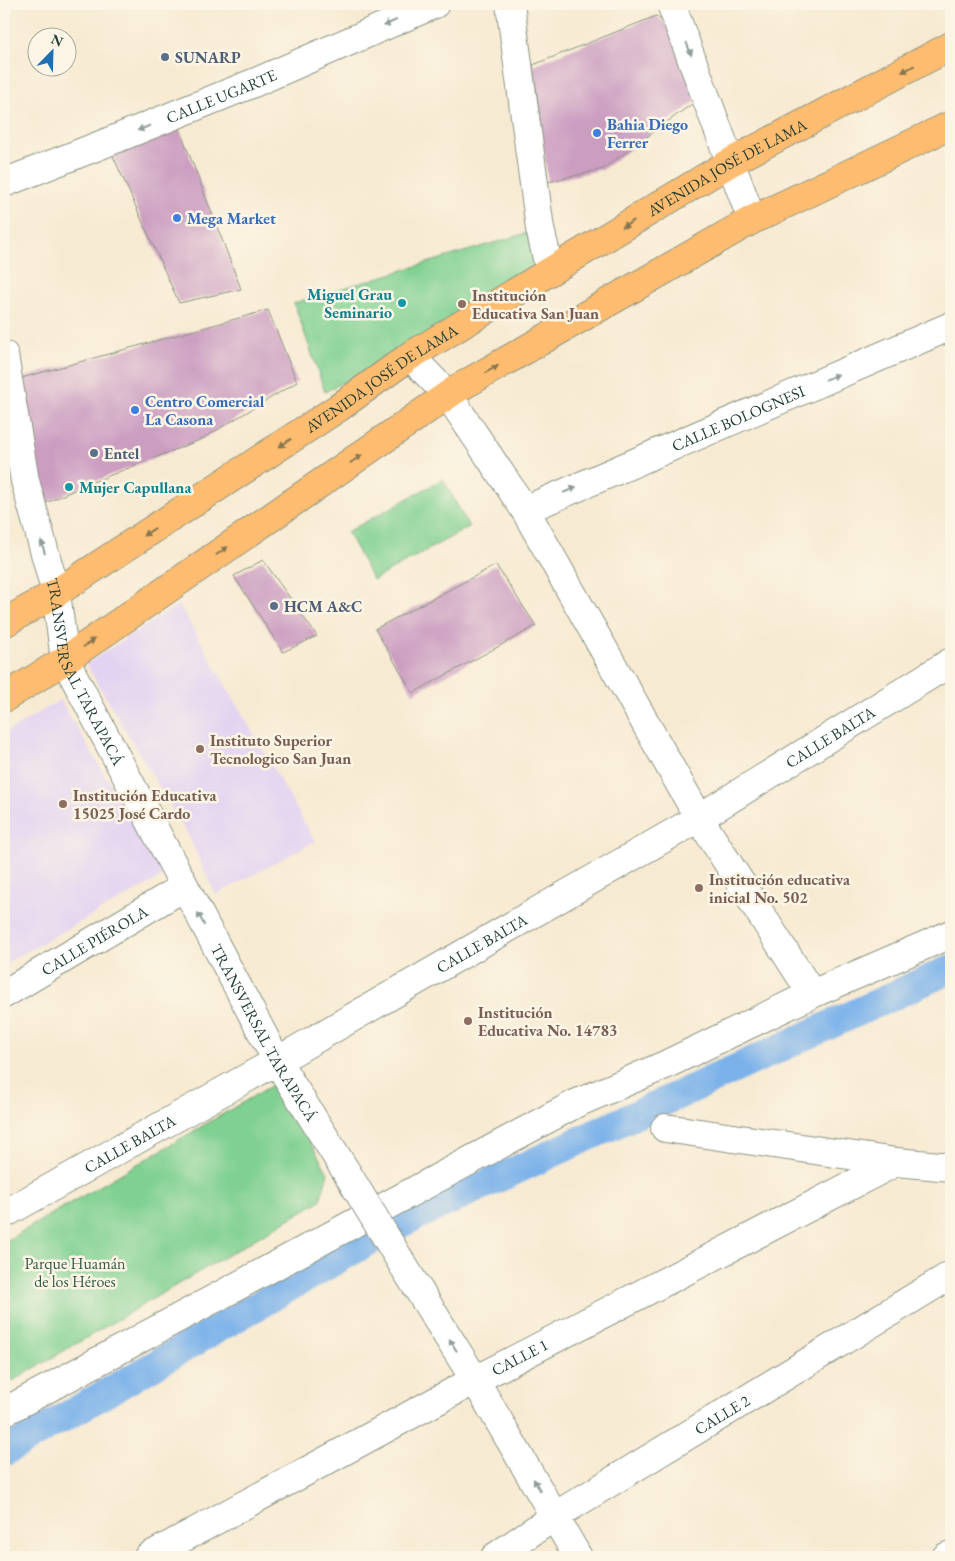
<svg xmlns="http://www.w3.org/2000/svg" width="955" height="1561" font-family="'EB Garamond',serif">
<rect width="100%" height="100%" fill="#fcf5e5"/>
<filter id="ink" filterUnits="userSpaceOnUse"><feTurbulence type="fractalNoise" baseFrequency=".02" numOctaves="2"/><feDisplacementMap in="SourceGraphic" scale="10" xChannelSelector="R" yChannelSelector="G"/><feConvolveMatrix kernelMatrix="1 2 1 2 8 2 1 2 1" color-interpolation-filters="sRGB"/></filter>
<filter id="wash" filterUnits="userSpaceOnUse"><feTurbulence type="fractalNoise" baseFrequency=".0096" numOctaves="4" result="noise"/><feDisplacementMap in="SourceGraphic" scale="20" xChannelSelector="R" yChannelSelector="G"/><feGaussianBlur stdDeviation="1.12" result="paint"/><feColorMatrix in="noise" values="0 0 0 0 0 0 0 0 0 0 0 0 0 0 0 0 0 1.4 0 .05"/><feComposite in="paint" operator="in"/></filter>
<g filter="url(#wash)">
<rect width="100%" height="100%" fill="#f7ead2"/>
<g fill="#e3d3f2">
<polygon points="179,604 315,841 216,895 188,835 86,664"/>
<polygon points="60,700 165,875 4,964 4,734"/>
</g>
<g fill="#7fd091" stroke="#4f8662">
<polygon points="540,229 550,271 325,392 294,303"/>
<polygon points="443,479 469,527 373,580 347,532"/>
<polygon points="276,1083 328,1173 320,1201 4,1386 4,1242"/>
</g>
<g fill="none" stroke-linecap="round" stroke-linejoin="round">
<polyline stroke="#7bb2ea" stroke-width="29" points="4,1452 397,1225 951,969"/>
</g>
<g id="blocks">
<g fill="#cb9dc1">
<polygon points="656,16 676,32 700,98 603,169 548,182 533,65"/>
<polygon points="176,120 241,289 179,303 109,147"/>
<polygon points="268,310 297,382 202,439 83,486 39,506 14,380"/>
<polygon points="263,560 317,636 283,652 234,576"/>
<polygon points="496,565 536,626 413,693 375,629"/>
</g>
</g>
</g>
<g filter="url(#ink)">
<use href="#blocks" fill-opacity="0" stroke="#8b9483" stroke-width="1"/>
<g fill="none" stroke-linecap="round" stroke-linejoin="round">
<g stroke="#8b9483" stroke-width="30">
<g id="minor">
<polyline points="510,4 540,229 550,271"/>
<polyline points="671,4 752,220"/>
<path id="s1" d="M4 183 103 144 256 82 435 4"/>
<path id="s2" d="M4 355 25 481 56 593 65 660 277 1061 347 1173"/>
<polyline points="410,356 448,395 525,510 699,818 812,994"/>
<path id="s3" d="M525 510 951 326"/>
<path id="s4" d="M4 994 184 887"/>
<polyline points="665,1128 896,1162 951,1167"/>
<path id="s5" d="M4 1214 277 1061 699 818 951 662"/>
<polyline points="403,1265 475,1380 578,1557"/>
<polyline points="4,1412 575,1104 665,1065 812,994 951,934"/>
<path id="s6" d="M148 1557 475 1380 896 1162"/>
<path id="s7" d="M495 1557 555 1516 951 1275"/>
<polyline points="946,1557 951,1555"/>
</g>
</g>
<g stroke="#8b9483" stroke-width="30">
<g id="major">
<path id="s8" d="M4 623 56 593 338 408 410 356 731 162 951 46"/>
<polyline points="4,698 65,660 455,390 752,220 951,125"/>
</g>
</g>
<use href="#minor" stroke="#fff" stroke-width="28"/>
<use href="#major" stroke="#fdbc6f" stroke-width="28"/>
<g stroke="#8b9483" stroke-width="30" stroke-linecap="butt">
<polyline id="minor-bridge" points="347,1173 403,1265"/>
</g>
<use href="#minor-bridge" stroke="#fff" stroke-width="28"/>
</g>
<defs><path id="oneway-solid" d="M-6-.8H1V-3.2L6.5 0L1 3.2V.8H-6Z" transform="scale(1.25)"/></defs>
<g fill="#8f9e9a">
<use href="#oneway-solid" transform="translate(390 23) rotate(156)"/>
<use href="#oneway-solid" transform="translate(689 49) rotate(69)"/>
<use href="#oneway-solid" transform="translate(144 128) rotate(158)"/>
<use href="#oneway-solid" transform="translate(832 377) rotate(-23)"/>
<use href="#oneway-solid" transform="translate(570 490) rotate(-23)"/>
<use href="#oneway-solid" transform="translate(43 547) rotate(-106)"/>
<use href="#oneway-solid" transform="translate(201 919) rotate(-118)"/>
<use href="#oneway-solid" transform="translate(453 1345) rotate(-122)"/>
<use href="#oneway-solid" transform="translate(537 1485) rotate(-120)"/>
</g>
<g fill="#83764f">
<use href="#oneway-solid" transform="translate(908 69) rotate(152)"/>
<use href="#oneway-solid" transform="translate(628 224) rotate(149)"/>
<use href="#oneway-solid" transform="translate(492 369) rotate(-30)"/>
<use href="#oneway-solid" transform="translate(285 443) rotate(147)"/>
<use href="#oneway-solid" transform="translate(356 459) rotate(-35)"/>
<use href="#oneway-solid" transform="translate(149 532) rotate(147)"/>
<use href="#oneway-solid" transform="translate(222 551) rotate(-35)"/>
<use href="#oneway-solid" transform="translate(89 643) rotate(-35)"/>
</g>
</g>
<g fill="#5c6f8a" stroke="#fcf5e5" stroke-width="2">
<circle cx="165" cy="57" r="5"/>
<circle cx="94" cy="453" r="5"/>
<circle cx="274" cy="606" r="5"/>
</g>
<g fill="#3f7fe0" stroke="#fcf5e5" stroke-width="2">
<circle cx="597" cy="133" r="5"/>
<circle cx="177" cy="218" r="5"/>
<circle cx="135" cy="410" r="5"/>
</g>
<g fill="#0f9aa8" stroke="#fcf5e5" stroke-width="2">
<circle cx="402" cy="303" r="5"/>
<circle cx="69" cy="487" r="5"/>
</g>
<g fill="#8d6e63" stroke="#fcf5e5" stroke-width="2">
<circle cx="462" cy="304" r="5"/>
<circle cx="200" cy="749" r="5"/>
<circle cx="63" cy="804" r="5"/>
<circle cx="699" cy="888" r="5"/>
<circle cx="468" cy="1021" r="5"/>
</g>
<g text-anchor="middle" stroke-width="5" stroke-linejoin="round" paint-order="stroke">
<g font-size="16" font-weight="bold" fill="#4e5e75" stroke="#fcf5e5" text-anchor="start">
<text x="175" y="63">SUNARP</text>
<text x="104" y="459">Entel</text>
<text x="284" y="612">HCM A&amp;C</text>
</g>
<g font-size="16" fill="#1f3d34" stroke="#fcf5e5">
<text dy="6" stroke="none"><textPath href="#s1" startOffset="234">CALLE UGARTE</textPath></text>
<text dy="6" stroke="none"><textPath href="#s8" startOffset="855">AVENIDA JOSÉ DE LAMA</textPath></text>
<text dy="6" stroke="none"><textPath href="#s8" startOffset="450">AVENIDA JOSÉ DE LAMA</textPath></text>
<text dy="6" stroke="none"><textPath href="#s3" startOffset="232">CALLE BOLOGNESI</textPath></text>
<text dy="6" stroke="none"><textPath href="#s2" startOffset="329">TRANSVERSAL TARAPACÁ</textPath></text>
<text dy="6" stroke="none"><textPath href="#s5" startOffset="954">CALLE BALTA</textPath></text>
<text dy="6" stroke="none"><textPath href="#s4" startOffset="105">CALLE PIÉROLA</textPath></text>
<text dy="6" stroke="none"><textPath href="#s5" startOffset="549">CALLE BALTA</textPath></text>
<text dy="6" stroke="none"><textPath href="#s2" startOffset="734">TRANSVERSAL TARAPACÁ</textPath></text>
<text dy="6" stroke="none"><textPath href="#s5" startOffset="144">CALLE BALTA</textPath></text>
<text dy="6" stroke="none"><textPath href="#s6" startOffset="422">CALLE 1</textPath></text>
<text dy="6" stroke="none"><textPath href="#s7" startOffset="268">CALLE 2</textPath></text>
</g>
<g font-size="16" font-weight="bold" fill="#366cbe" stroke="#fcf5e5" text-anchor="start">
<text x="607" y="130">Bahia Diego<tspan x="607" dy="18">Ferrer</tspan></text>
<text x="187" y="224">Mega Market</text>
<text x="145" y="407">Centro Comercial<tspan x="145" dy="18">La Casona</tspan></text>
</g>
<g font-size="16" font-weight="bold" fill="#0d838f" stroke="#fcf5e5" text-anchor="end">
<text x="392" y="300">Miguel Grau<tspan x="392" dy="18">Seminario</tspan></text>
<text x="79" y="493" text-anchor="start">Mujer Capullana</text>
</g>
<g font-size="16" font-weight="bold" fill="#785e54" stroke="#fcf5e5" text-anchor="start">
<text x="472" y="301">Institución<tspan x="472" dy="18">Educativa San Juan</tspan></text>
<text x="210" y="746">Instituto Superior<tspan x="210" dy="18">Tecnologico San Juan</tspan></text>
<text x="73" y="801">Institución Educativa<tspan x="73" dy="18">15025 José Cardo</tspan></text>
<text x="709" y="885">Institución educativa<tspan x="709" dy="18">inicial No. 502</tspan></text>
<text x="478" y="1018">Institución<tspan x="478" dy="18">Educativa No. 14783</tspan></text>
</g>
<g font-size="16" fill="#325a47" stroke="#fcf5e5">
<text x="75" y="1269">Parque Huamán<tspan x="75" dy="18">de los Héroes</tspan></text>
</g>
</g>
<rect width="955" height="1561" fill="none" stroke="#fcf5e5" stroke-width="20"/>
<g transform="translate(52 52) rotate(23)"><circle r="24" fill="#fcf5e5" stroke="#a4ab9e"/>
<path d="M0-4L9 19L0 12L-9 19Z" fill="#1f6fb2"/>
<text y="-8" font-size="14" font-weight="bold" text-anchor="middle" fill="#1f3d34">N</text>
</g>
</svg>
